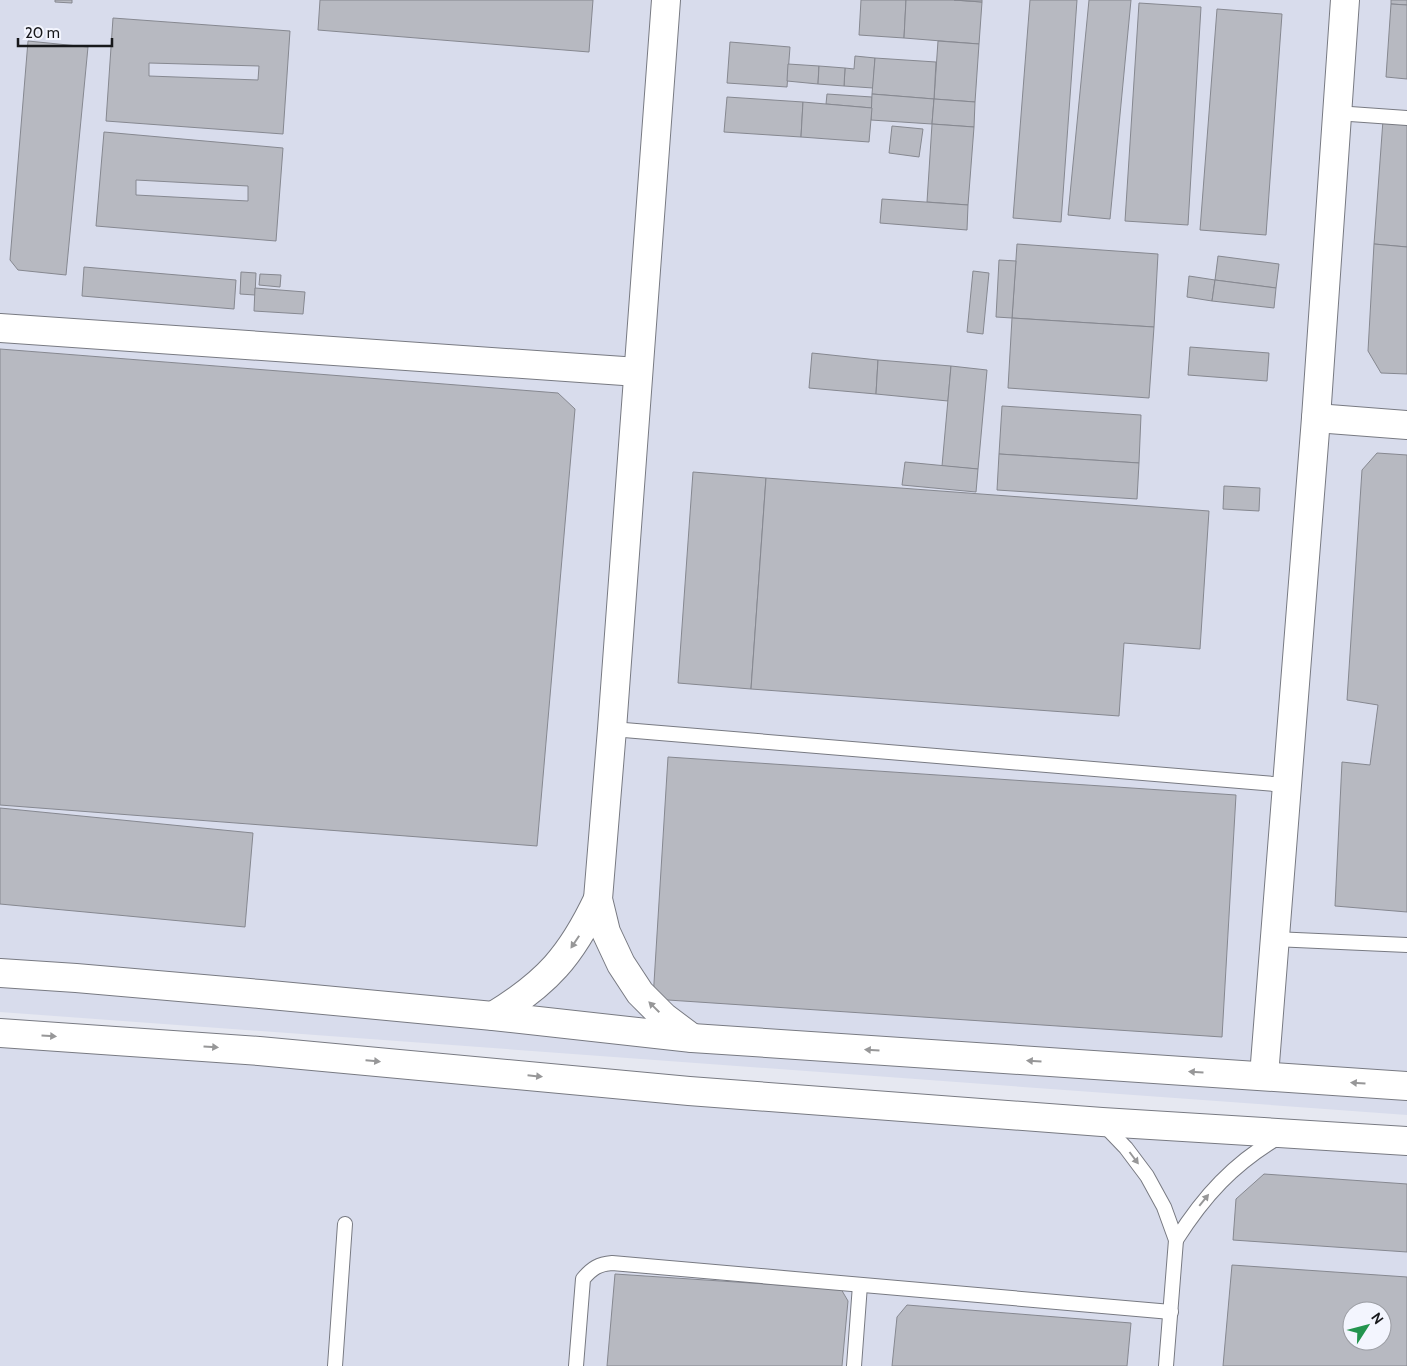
<svg xmlns="http://www.w3.org/2000/svg" width="1407" height="1366" font-family="Cabin,sans-serif">
<rect width="100%" height="100%" fill="#e6e8f1"/>
<g fill="#d8dcec" fill-rule="evenodd">
<polygon points="0,0 1407,0 1407,1115 0,1012"/>
<path d="M0 1031 1407 1154V1366H0ZM1352 1311H1382V1341H1352Z"/>
</g>
<g fill="#b7b9c1" stroke="#868890" fill-rule="evenodd">
<polygon points="55,0 72,0 72,3 55,2"/>
<polygon points="320,0 593,0 589,52 318,30"/>
<polygon points="861,0 906,0 904,38 859,35"/>
<polygon points="906,0 954,0 982,2 979,44 904,38"/>
<polygon points="954,0 982,0 982,2"/>
<polygon points="1030,0 1077,0 1061,222 1013,218"/>
<polygon points="1089,0 1131,0 1110,219 1068,215"/>
<polygon points="1391,0 1407,0 1407,5 1391,4"/>
<polygon points="1139,3 1201,7 1188,225 1125,221"/>
<polygon points="1391,4 1407,5 1407,79 1386,77"/>
<polygon points="1217,9 1282,14 1266,235 1200,230"/>
<path d="M113 18 290 31 283 134 106 121ZM149 63 259 66 258 80 149 76Z"/>
<polygon points="28,41 88,47 66,275 18,270 10,260"/>
<polygon points="938,41 979,44 975,102 934,99"/>
<polygon points="730,42 790,47 787,87 727,83"/>
<polygon points="855,56 875,58 873,88 844,86 845,68 854,69"/>
<polygon points="875,58 936,62 934,99 872,94"/>
<polygon points="788,64 819,66 818,84 787,81"/>
<polygon points="819,66 845,68 844,86 818,84"/>
<polygon points="827,94 872,97 872,108 826,104"/>
<polygon points="872,94 934,99 932,124 871,120"/>
<polygon points="727,97 803,102 801,137 724,132"/>
<polygon points="934,99 975,102 974,127 932,124"/>
<polygon points="803,102 872,108 869,142 801,137"/>
<polygon points="1383,120 1407,122 1407,247 1374,244"/>
<polygon points="932,124 974,127 968,205 927,202"/>
<polygon points="892,126 923,129 919,157 889,153"/>
<path d="M104 132 283 148 276 241 96 226ZM136 180 248 186V201L136 195Z"/>
<polygon points="882,199 968,205 967,230 880,223"/>
<polygon points="1017,244 1158,254 1154,327 1012,318"/>
<polygon points="1374,244 1407,247 1407,374 1381,373 1368,351"/>
<polygon points="1218,256 1279,264 1276,288 1215,280"/>
<polygon points="999,260 1016,261 1012,318 996,317"/>
<polygon points="84,267 236,280 234,309 82,296"/>
<polygon points="973,271 989,273 983,334 967,332"/>
<polygon points="241,272 256,273 255,295 240,294"/>
<polygon points="260,274 281,275 280,287 259,285"/>
<polygon points="1189,276 1215,280 1212,301 1187,297"/>
<polygon points="1215,280 1276,288 1274,308 1212,301"/>
<polygon points="255,288 305,292 303,314 254,311"/>
<polygon points="1012,318 1154,327 1149,398 1008,388"/>
<polygon points="1190,347 1269,353 1267,381 1188,375"/>
<polygon points="0,349 558,393 575,409 537,846 0,805"/>
<polygon points="812,353 878,360 876,394 809,388"/>
<polygon points="878,360 951,366 948,401 876,394"/>
<polygon points="951,366 987,370 978,469 942,466"/>
<polygon points="1002,406 1141,415 1139,463 999,454"/>
<polygon points="1377,453 1407,455 1407,912 1335,906 1342,762 1370,765 1378,705 1347,700 1362,470"/>
<polygon points="999,454 1139,463 1137,499 997,490"/>
<polygon points="905,462 978,469 976,492 902,485"/>
<polygon points="693,472 766,478 751,689 678,683"/>
<polygon points="766,478 1209,511 1200,649 1124,643 1119,716 751,689"/>
<polygon points="1224,486 1260,488 1259,511 1223,509"/>
<polygon points="668,757 1236,795 1222,1037 653,999"/>
<polygon points="0,808 253,833 245,927 0,904"/>
<polygon points="1264,1174 1407,1184 1407,1252 1233,1240 1236,1199"/>
<path d="M1232 1265 1407 1277V1366H1223ZM1352 1311H1382V1341H1352Z"/>
<polygon points="615,1274 841,1289 848,1301 842,1366 607,1366"/>
<polygon points="907,1305 1131,1323 1127,1366 892,1366 897,1317"/>
</g>
<g fill="none" stroke-linecap="round" stroke-linejoin="round">
<g stroke="#787a82" stroke-width="16">
<g id="lane">
<polyline points="1336,113 1407,118"/>
<polyline points="612,729 1286,785"/>
<polyline points="1274,939 1407,945"/>
<polyline points="1102,1123 1126,1148 1147,1176 1164,1207 1176,1240 1166,1366"/>
<path d="M1176 1240C1204 1196 1233 1164 1279 1137"/>
<polyline points="335,1366 345,1224"/>
<path d="M576 1366 583 1279C592 1268 599 1264 612 1263L1171 1312"/>
<polyline points="854,1366 860,1285"/>
</g>
</g>
<g stroke="#787a82" stroke-width="30">
<g id="street">
<polyline points="666,0 612,729 598,899 606,932 621,964 640,993 664,1017 692,1038"/>
<polyline points="0,328 638,372"/>
<polyline points="1316,418 1407,425"/>
<path d="M493 1016C547 983 571 956 598 899"/>
<polyline points="1264,1076 1316,418 1345,0"/>
</g>
</g>
<g stroke="#787a82" stroke-width="30">
<g id="secondary">
<polyline points="0,973 76,978 260,994 493,1016 692,1038 1407,1086"/>
<polyline points="0,1033 259,1051 689,1091 1102,1122 1407,1141"/>
</g>
</g>
<use href="#lane" stroke="#fff" stroke-width="14"/>
<use href="#street" stroke="#fff" stroke-width="28"/>
<use href="#secondary" stroke="#fff" stroke-width="28"/>
</g>
<defs><path id="oneway-solid" d="M-6-.8H1V-3.2L6.5 0L1 3.2V.8H-6Z" transform="scale(1.25)"/></defs>
<g fill="#979798">
<use href="#oneway-solid" transform="translate(575 942) rotate(124)"/>
<use href="#oneway-solid" transform="translate(654 1007) rotate(-135)"/>
<use href="#oneway-solid" transform="translate(49 1036) rotate(3)"/>
<use href="#oneway-solid" transform="translate(211 1047) rotate(4)"/>
<use href="#oneway-solid" transform="translate(872 1050) rotate(-176)"/>
<use href="#oneway-solid" transform="translate(373 1061) rotate(5)"/>
<use href="#oneway-solid" transform="translate(1034 1061) rotate(-176)"/>
<use href="#oneway-solid" transform="translate(1196 1072) rotate(-176)"/>
<use href="#oneway-solid" transform="translate(535 1076) rotate(6)"/>
<use href="#oneway-solid" transform="translate(1358 1083) rotate(-176)"/>
<use href="#oneway-solid" transform="translate(1134 1158) rotate(53)"/>
<use href="#oneway-solid" transform="translate(1204 1200) rotate(-51)"/>
</g>
<g transform="translate(1367 1326) rotate(54)"><circle r="24" fill="#f3f5fe" stroke="#9b9da3"/>
<path d="M0-4L9 19L0 12L-9 19Z" fill="#23944e"/>
<text y="-8" font-size="14" font-weight="bold" text-anchor="middle" fill="#17181b">N</text>
</g>
<path d="M18 38v8h94v-8" fill="none" stroke="#17181b" stroke-width="2.5"/>
<text x="25" y="38" font-size="15" fill="#17181b" stroke="#f3f5fe" stroke-width="4" paint-order="stroke">20 m</text>
</svg>
